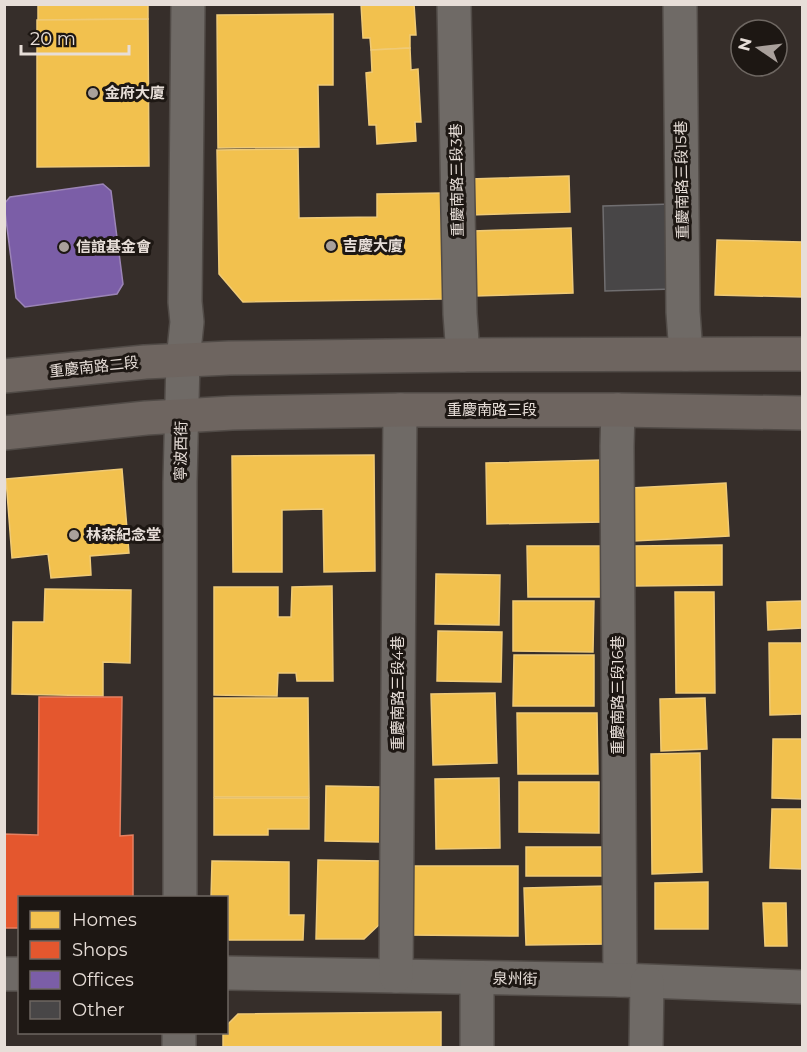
<svg xmlns="http://www.w3.org/2000/svg" width="807" height="1052" font-family="Montserrat,'Noto Sans TC',sans-serif">
<rect width="100%" height="100%" fill="#362e2a"/>
<g fill="#f2c14e" stroke="#efca77" stroke-width="1.5">
<polygon points="38,4 148,4 148,19 38,20"/>
<polygon points="361,4 414,4 416,35 410,35 410,48 371,50 370,38 363,38"/>
<polygon points="333,14 333,85 318,85 319,147 218,148 217,15"/>
<polygon points="148,19 149,166 37,167 37,20"/>
<polygon points="410,48 411,70 418,69 421,122 415,122 416,141 377,144 376,125 369,125 366,73 372,72 371,50"/>
<polygon points="298,149 299,218 377,217 377,194 442,193 443,299 243,302 219,274 217,150"/>
<polygon points="569,176 570,212 470,215 470,179"/>
<polygon points="571,228 573,293 475,296 473,231"/>
<polygon points="717,240 802,242 802,297 715,295"/>
<polygon points="374,455 375,571 324,572 323,509 282,510 282,572 233,572 232,456"/>
<polygon points="602,460 604,522 487,524 486,463"/>
<polygon points="122,469 129,553 90,556 91,575 51,578 48,554 12,558 6,479"/>
<polygon points="726,483 729,536 634,541 631,488"/>
<polygon points="722,545 722,585 634,586 634,546"/>
<polygon points="527,546 607,546 607,597 528,597"/>
<polygon points="436,574 500,575 499,625 435,624"/>
<polygon points="332,586 333,681 297,681 296,673 278,673 277,696 214,695 214,587 278,587 278,617 291,617 292,587"/>
<polygon points="45,589 131,590 130,663 103,662 103,696 12,694 13,622 44,622"/>
<polygon points="675,592 714,592 715,693 676,693"/>
<polygon points="513,601 594,601 593,652 513,651"/>
<polygon points="802,601 802,628 768,630 767,602"/>
<polygon points="438,631 502,632 501,682 437,681"/>
<polygon points="769,643 802,643 802,714 770,715"/>
<polygon points="514,655 594,655 594,706 513,706"/>
<polygon points="495,693 497,763 433,765 431,694"/>
<polygon points="214,698 308,698 309,797 214,797"/>
<polygon points="705,698 707,749 661,751 660,699"/>
<polygon points="517,713 597,713 598,774 518,774"/>
<polygon points="773,739 802,739 802,799 772,798"/>
<polygon points="700,753 702,872 652,874 651,754"/>
<polygon points="499,778 500,848 436,849 435,779"/>
<polygon points="519,782 599,782 599,833 519,832"/>
<polygon points="326,786 382,787 381,842 325,841"/>
<polygon points="214,798 309,798 309,829 268,829 268,835 214,835"/>
<polygon points="772,809 802,809 802,869 770,868"/>
<polygon points="526,847 608,847 607,876 526,876"/>
<polygon points="318,860 384,861 383,921 364,939 316,939"/>
<polygon points="212,861 289,862 289,915 304,915 303,940 229,940 226,937 226,898 211,898"/>
<polygon points="409,866 518,866 518,936 409,935"/>
<polygon points="708,882 708,929 655,929 655,883"/>
<polygon points="606,886 607,944 526,945 524,888"/>
<polygon points="763,903 786,903 787,946 765,946"/>
<polygon points="441,1012 441,1048 223,1048 223,1032 226,1032 226,1026 238,1014"/>
</g>
<polygon fill="#e4572e" stroke="#e58061" stroke-width="1.5" points="39,697 122,697 120,836 133,835 133,898 20,898 20,928 4,928 4,834 38,835"/>
<polygon fill="#7b5ea7" stroke="#9b84b6" stroke-width="1.5" points="103,184 111,191 123,284 117,294 25,307 16,298 4,204 10,197"/>
<polygon fill="#484647" stroke="#706e70" stroke-width="1.5" points="672,204 673,289 605,291 603,206"/>
<g fill="none" stroke-linecap="round" stroke-linejoin="round">
<g stroke="#514b47" stroke-width="36">
<g id="minor">
<polyline points="454,4 460,314 463,355"/>
<polyline points="680,4 683,312 686,354"/>
<polyline points="618,410 617,446 620,980"/>
<polyline points="180,898 180,482 183,360 187,322 185,302 188,4"/>
<polyline points="226,973 620,980 802,987"/>
<polyline points="4,974 20,974"/>
<polyline points="396,976 400,410"/>
<polyline points="179,1032 179,1048"/>
<polyline points="477,1048 477,979"/>
<polyline points="646,1048 647,982"/>
</g>
</g>
<g stroke="#514b47" stroke-width="36">
<g id="major">
<polyline points="4,376 145,362 229,358 463,355 802,354"/>
<polyline points="4,433 146,418 232,413 400,410 618,410 802,413"/>
</g>
</g>
<use href="#minor" stroke="#6f6a66" stroke-width="33"/>
<use href="#major" stroke="#6e6560" stroke-width="33"/>
</g>
<g fill="#a9a09b" stroke="#1d1713" stroke-width="2">
<circle cx="93" cy="93" r="6"/>
<circle cx="331" cy="246" r="6"/>
<circle cx="64" cy="247" r="6"/>
<circle cx="74" cy="535" r="6"/>
</g>
<g text-anchor="middle" stroke-width="6" stroke-linejoin="round" paint-order="stroke">
<g font-size="15" font-weight="bold" fill="#e7ded8" stroke="#1d1713" text-anchor="start">
<text x="105" y="98">金府大廈</text>
<text x="343" y="251">吉慶大廈</text>
<text x="76" y="252">信誼基金會</text>
<text x="86" y="540">林森紀念堂</text>
</g>
<g font-size="15" fill="#e7ded8" stroke="#1d1713">
<text transform="translate(457 180) rotate(-91)" y="5">重慶南路三段3巷</text>
<text transform="translate(682 180) rotate(-91)" y="5">重慶南路三段15巷</text>
<text transform="translate(94 367) rotate(-6)" y="5">重慶南路二段</text>
<text x="492" y="415">重慶南路三段</text>
<text transform="translate(181 451) rotate(-89)" y="5">寧波西街</text>
<text transform="translate(398 693) rotate(-90)" y="5">重慶南路三段4巷</text>
<text transform="translate(618 695) rotate(-90)" y="5">重慶南路三段16巷</text>
<text transform="translate(515 979) rotate(1)" y="5">泉州街</text>
</g>
</g>
<rect width="807" height="1052" fill="none" stroke="#e7ded8" stroke-width="12"/>
<rect x="18" y="896" width="210" height="138" fill="#1d1713" stroke="#6e6762" stroke-width="1.5"/>
<rect x="30" y="911" width="30" height="18" fill="#f2c14e" stroke="#6e6762" stroke-width="1.5"/>
<text x="72" y="926" font-size="18" fill="#e7ded8">Homes</text>
<rect x="30" y="941" width="30" height="18" fill="#e4572e" stroke="#6e6762" stroke-width="1.5"/>
<text x="72" y="956" font-size="18" fill="#e7ded8">Shops</text>
<rect x="30" y="971" width="30" height="18" fill="#7b5ea7" stroke="#6e6762" stroke-width="1.5"/>
<text x="72" y="986" font-size="18" fill="#e7ded8">Offices</text>
<rect x="30" y="1001" width="30" height="18" fill="#484647" stroke="#6e6762" stroke-width="1.5"/>
<text x="72" y="1016" font-size="18" fill="#e7ded8">Other</text>
<g transform="translate(759 48) rotate(284)"><circle r="28" fill="#1d1713" stroke="#6e6762" stroke-width="1.5"/>
<path d="M0-4.5L10 22L0 15L-10 22Z" fill="#a9a09b"/>
<text y="-9" font-size="16" font-weight="bold" text-anchor="middle" fill="#e7ded8">N</text>
</g>
<path d="M21 45v9h108v-9" fill="none" stroke="#e7ded8" stroke-width="3"/>
<text x="30" y="45" font-size="18" fill="#e7ded8" stroke="#1d1713" stroke-width="4.5" paint-order="stroke">20 m</text>
</svg>
